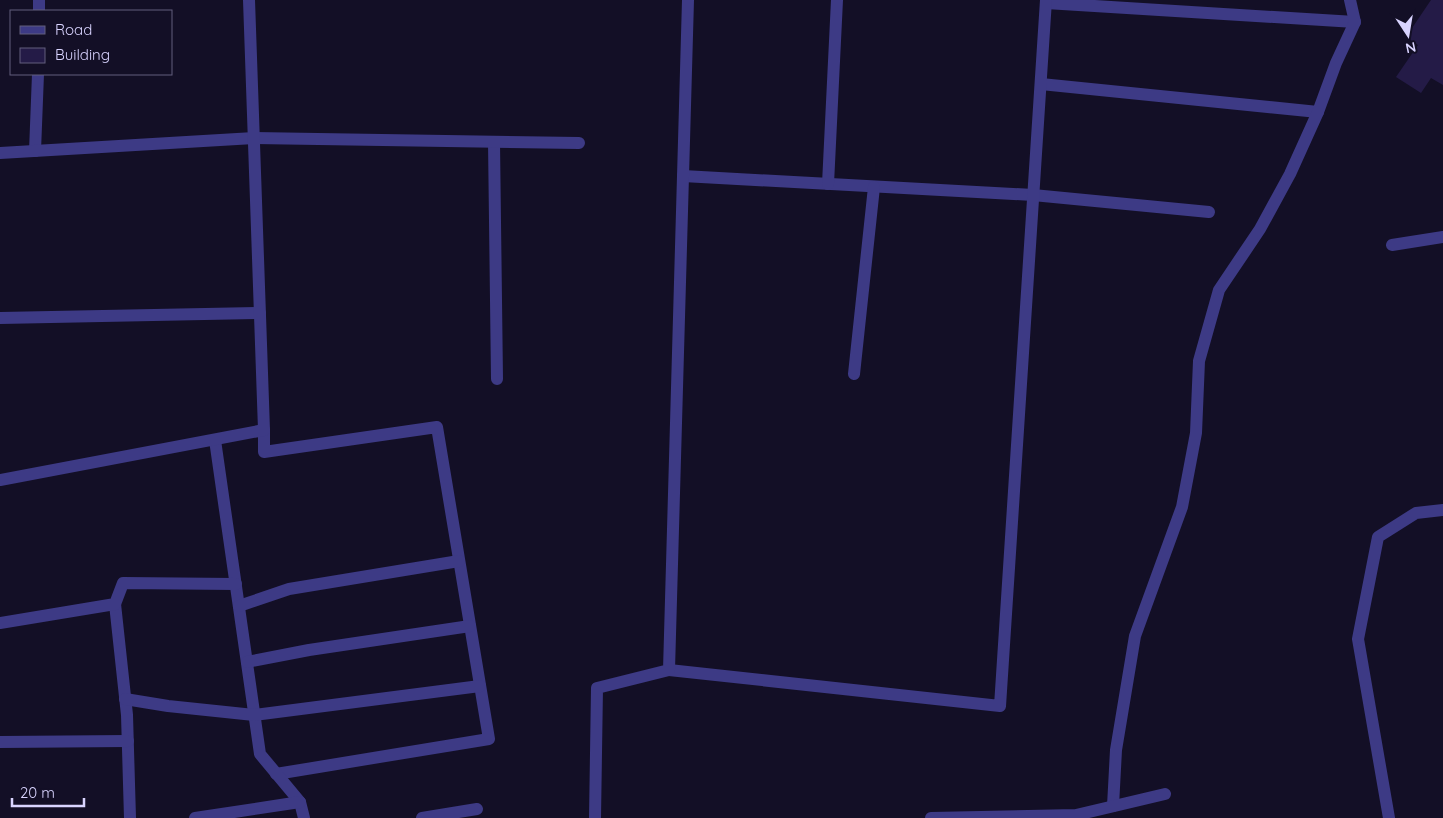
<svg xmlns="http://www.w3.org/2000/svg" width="1443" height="818" font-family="Quicksand,sans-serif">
<rect width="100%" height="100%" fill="#130f26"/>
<polygon fill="#241b47" points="1431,0 1443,0 1443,85 1431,78 1421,93 1396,77 1418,45 1406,37"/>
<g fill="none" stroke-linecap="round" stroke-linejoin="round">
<g stroke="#3d3a85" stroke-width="12">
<polyline points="39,0 39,11"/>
<polyline points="1046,3 1355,22"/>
<polyline points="1041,84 1318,112"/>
<polyline points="494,142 497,379"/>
<polyline points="35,151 38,74"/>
<polyline points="0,153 254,138 579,143"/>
<polyline points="683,176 1033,195 1209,212"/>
<polyline points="828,184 837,0"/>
<polyline points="1392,245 1443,237"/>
<polyline points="0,318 260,313"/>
<polyline points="854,374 874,187"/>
<polyline points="264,430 264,452 437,427 489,739 276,774"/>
<polyline points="215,440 260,754 300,802 304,818"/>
<polyline points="0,480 264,430 249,0"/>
<polyline points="115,604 127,715 130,818"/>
<polyline points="239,606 289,589 459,561"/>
<polyline points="0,623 115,604 123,583 236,584"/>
<polyline points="247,662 309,650 470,626"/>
<polyline points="669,670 1000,706 1046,0"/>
<polyline points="125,699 168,706 254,715 480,686"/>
<polyline points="0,742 128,741"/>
<polyline points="1113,806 1116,750 1135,636 1182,507 1196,433 1199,361 1219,290 1260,229 1290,174 1318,112 1336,63 1355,22 1350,0"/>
<polyline points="195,818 300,802"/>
<polyline points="422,818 477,809"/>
<polyline points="595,818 597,688 669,670 688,0"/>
<polyline points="931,818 1076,815 1165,794"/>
<polyline points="1389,818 1358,639 1378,537 1416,513 1443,510"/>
</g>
</g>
<rect x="10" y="10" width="162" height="65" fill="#130f26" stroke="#625e7d"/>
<rect x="20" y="26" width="25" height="8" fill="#3d3a85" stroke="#625e7d"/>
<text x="55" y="35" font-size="15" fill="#d9d4ff">Road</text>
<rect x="20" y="48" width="25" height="15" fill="#241b47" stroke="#625e7d"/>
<text x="55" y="60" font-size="15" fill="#d9d4ff">Building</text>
<g transform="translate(1408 35) rotate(168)" stroke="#130f26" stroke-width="4" paint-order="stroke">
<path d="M0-4L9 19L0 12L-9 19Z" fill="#d9d4ff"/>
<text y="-8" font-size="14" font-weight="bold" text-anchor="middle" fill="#d9d4ff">N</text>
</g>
<path d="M12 798v8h72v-8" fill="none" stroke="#d9d4ff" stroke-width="2.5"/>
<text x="20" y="798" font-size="15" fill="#d9d4ff" stroke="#130f26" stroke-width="4" paint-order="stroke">20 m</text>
</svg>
